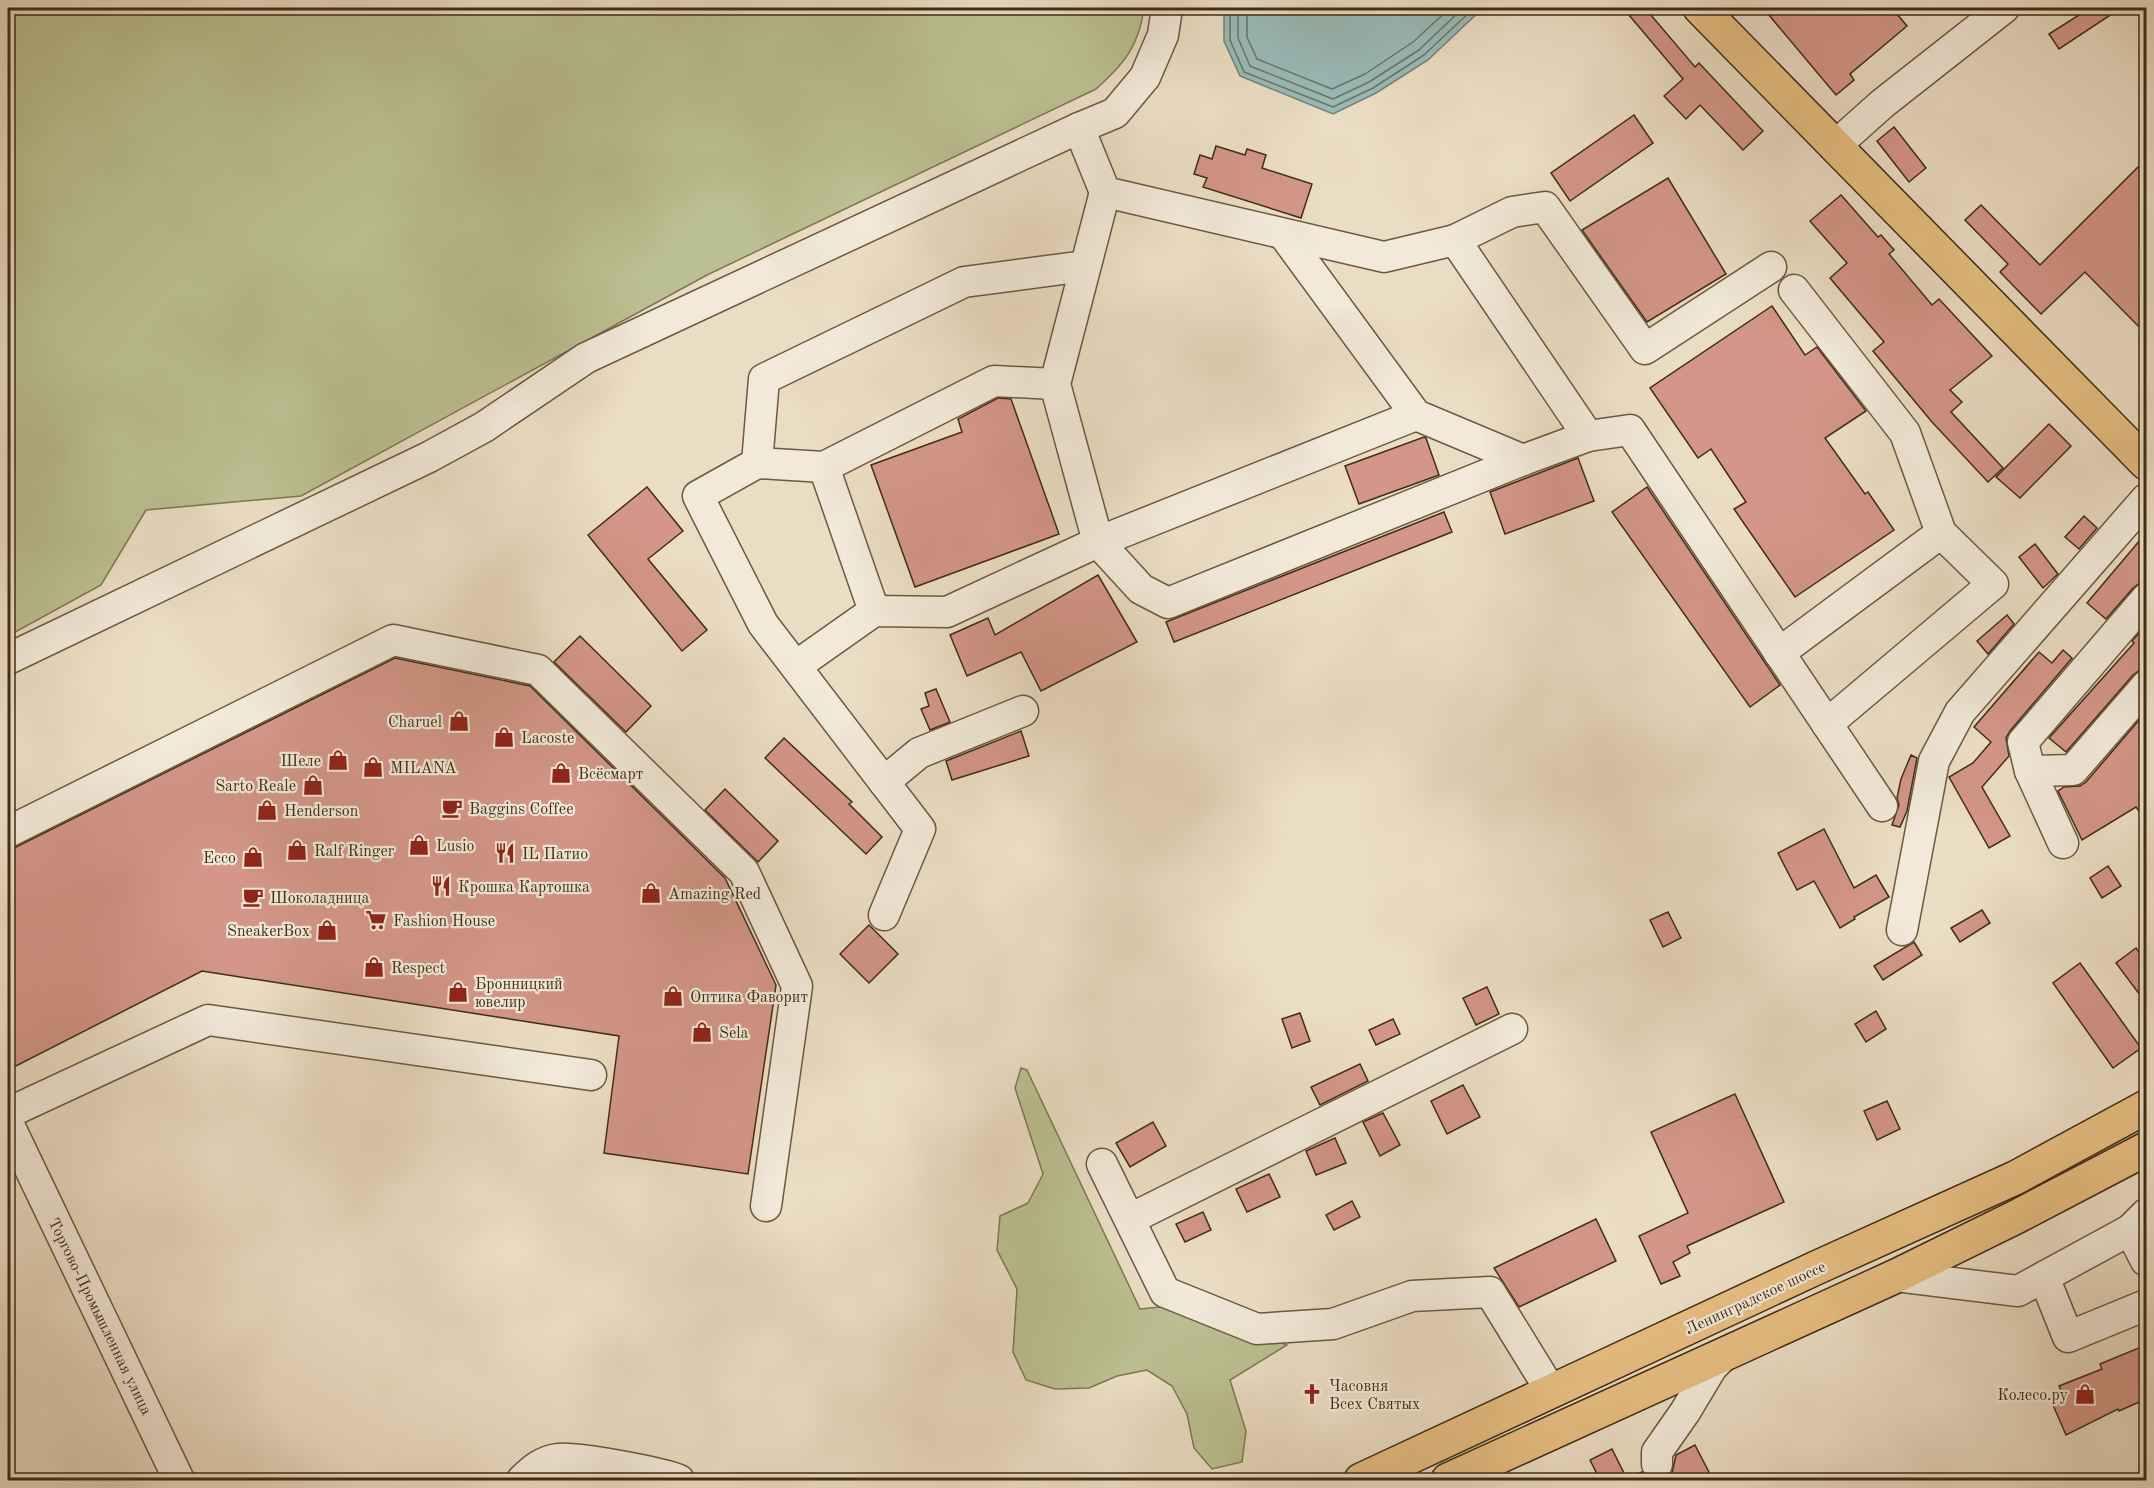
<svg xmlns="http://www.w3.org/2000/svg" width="2154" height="1488" font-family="'Old Standard TT',serif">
<rect width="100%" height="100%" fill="#ebddc4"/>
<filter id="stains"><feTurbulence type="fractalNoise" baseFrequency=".00333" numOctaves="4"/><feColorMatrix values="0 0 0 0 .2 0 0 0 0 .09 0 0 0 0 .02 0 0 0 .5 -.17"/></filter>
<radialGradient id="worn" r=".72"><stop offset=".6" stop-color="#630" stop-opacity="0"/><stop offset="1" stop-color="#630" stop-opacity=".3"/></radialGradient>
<g fill="#bbc092" stroke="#7e7653" stroke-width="1.5">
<path d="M8 8H1144C1139 46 1124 64 1096 89L707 275 301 496 146 510 101 585 8 636Z"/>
<polygon points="1021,1068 1027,1070 1140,1309 1171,1306 1287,1345 1230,1380 1246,1431 1242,1462 1212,1469 1194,1448 1187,1414 1172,1386 1147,1370 1117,1376 1089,1388 1055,1389 1026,1380 1013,1352 1017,1289 997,1250 1000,1216 1028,1203 1043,1174 1015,1088"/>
</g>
<polygon fill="#99bbb9" stroke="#758277" stroke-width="1.5" points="1224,8 1483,8 1428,60 1376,93 1333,114 1240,76 1224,41"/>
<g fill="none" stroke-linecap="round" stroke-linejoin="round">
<g stroke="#6c7466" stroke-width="1.5">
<polyline points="1230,8 1230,40 1244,72 1333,107 1373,88 1424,55 1474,8"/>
<polyline points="1238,8 1238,38 1250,66 1333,99 1369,82 1419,50 1463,8"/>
<polyline points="1247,8 1247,37 1257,59 1332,89 1365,74 1413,42 1450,8"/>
</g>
</g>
<g fill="#d39688" stroke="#402d14" stroke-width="1.5">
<polygon points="1623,8 1645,8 1695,67 1699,63 1763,131 1743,150 1700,105 1686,119 1664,96 1683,79"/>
<polygon points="1763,8 1892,8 1907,26 1850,74 1854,80 1836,95"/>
<polygon points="2090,8 2121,8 2059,49 2049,34"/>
<polygon points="1634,115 1653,143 1570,201 1551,173"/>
<polygon points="1894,127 1926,168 1909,182 1877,141"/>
<polygon points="1216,146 1245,155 1247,149 1266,155 1262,168 1312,184 1301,218 1203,187 1207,178 1194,174 1200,155 1212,159"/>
<polygon points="2146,159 2146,334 2085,272 2041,314 2000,272 2008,264 1965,220 1981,205 2040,265"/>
<polygon points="1668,178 1726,274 1647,322 1582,230"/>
<polygon points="1841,195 1878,237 1881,235 1894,250 1889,254 1932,305 1939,299 1992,356 1950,390 1962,402 1951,412 2003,468 1988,482 1932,422 1873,351 1884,342 1830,278 1847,263 1810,221"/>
<polygon points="1772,306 1805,355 1817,347 1866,411 1825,438 1865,494 1868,492 1894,530 1795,597 1734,509 1746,502 1711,449 1698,458 1650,388"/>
<polygon points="998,398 1011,399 1059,534 915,587 871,465 962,432 958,419"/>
<polygon points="2049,424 2071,446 2020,498 1996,477"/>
<polygon points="1424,437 1426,438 1439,475 1359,504 1345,466"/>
<polygon points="1578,458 1594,501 1505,534 1490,492"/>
<polygon points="647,487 683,531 648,559 707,630 682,651 588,535"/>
<polygon points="1647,487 1780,685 1750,707 1612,512"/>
<polygon points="1444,512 1452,532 1174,642 1166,622"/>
<polygon points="2084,516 2097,528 2079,549 2065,537"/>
<polygon points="2146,533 2146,582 2140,583 2133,588 2106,619 2087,603"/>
<polygon points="2035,544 2058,574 2043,588 2019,557"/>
<polygon points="1098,575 1137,642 1041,691 1021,652 967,676 950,635 988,618 995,635"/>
<polygon points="2007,615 2014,624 1988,654 1977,641"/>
<polygon points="2146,625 2146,669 2140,670 2133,675 2066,752 2049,738 2134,643 2132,641"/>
<polygon points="580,636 651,706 626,732 554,662"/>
<polygon points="2063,650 2072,658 2010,731 2006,738 2009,756 1982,787 2010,836 1989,848 1949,777 1973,763 1991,742 1974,727 2039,652 2052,663"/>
<polygon points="395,658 530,686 725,878 776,985 748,1174 604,1153 619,1036 202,971 8,1070 8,849 16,847"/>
<polygon points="936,689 950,722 930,730 921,709 929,706 925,693"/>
<polygon points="2146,712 2146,820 2136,807 2082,840 2058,791 2064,787 2080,786 2086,782"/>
<polygon points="1021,731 1029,756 952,780 946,761"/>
<polygon points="784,738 852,802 849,804 882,837 866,854 765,758"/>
<polygon points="1911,755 1917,758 1907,811 1900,827 1892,825 1899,805 1897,798 1901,779"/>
<polygon points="725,789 778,841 758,862 705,810"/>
<polygon points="1824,829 1854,888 1876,875 1889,897 1854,917 1855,919 1840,928 1814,881 1797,890 1778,853"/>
<polygon points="2108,866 2121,886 2102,898 2090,878"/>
<polygon points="1982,910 1990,923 1960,942 1951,928"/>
<polygon points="1668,912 1681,938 1663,947 1650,920"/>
<polygon points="869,925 898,954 869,983 840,954"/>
<polygon points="1914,942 1922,955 1883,980 1874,966"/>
<polygon points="2136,948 2146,962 2146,1003 2116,963"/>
<polygon points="2080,963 2141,1048 2113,1068 2053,983"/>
<polygon points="1487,987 1499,1014 1476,1025 1463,998"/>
<polygon points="1876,1011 1886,1029 1866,1042 1855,1024"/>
<polygon points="1300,1013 1310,1041 1292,1048 1282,1019"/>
<polygon points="1393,1019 1400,1034 1376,1045 1369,1030"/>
<polygon points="1360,1064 1368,1081 1320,1105 1311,1087"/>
<polygon points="1463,1085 1480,1117 1447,1134 1431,1101"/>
<polygon points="1735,1094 1784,1202 1687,1246 1690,1253 1673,1262 1680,1276 1661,1284 1639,1236 1688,1213 1651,1132"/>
<polygon points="1887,1101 1900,1129 1877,1140 1864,1111"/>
<polygon points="1383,1113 1400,1145 1380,1156 1363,1122"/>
<polygon points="1153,1122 1166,1146 1130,1167 1116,1143"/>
<polygon points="1335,1138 1346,1163 1316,1175 1306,1151"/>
<polygon points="1269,1174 1280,1197 1247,1212 1236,1189"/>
<polygon points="1352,1201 1360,1217 1334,1230 1326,1215"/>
<polygon points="1203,1212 1211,1230 1185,1242 1176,1224"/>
<polygon points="1596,1219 1616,1261 1519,1307 1494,1268"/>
<polygon points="2146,1345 2146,1399 2119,1411 2118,1409 2066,1435 2053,1405 2063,1395 2059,1386 2102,1369 2100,1364"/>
<polygon points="1695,1445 1713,1480 1660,1480 1666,1479 1672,1473 1676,1455"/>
<polygon points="1612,1449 1627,1479 1642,1472 1648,1479 1654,1480 1600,1480 1590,1460"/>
</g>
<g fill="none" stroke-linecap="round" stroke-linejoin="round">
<g stroke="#6b5940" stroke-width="33">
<g id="minor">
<polyline points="1079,128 1105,192 1384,257 1455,240 1512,212 1545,207 1645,349 1771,267"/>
<polyline points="1835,146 1882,104 2004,8"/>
<polyline points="1105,192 1055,384 1098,542 1141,589 1168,603 1523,460 1588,436 1630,430 1882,806"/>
<polyline points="1284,235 1416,415 1523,460"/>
<polyline points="1455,240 1588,436"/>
<polyline points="1794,290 1905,433 1941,533 1993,584 1827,724"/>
<polyline points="757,463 824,467"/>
<polyline points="874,611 824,467 994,381 1055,384"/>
<polyline points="1779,653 1941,533"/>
<polyline points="8,659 429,457 484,427 586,358 1079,128 1115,113 1145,77 1163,35 1167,8"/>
<polyline points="796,666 874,611 947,612 1098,542 1416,415"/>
<polyline points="2030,771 2073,770 2146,686"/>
<polyline points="884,782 919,753 1023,711"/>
<polyline points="8,832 393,640 538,670 744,872 797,986 766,1206"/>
<polyline points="2063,843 2030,771 2023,742 2146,599"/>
<polyline points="884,915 920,829 763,624 698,496 757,463 764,379 964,282 1085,266"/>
<polyline points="1902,930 1934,761 1960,712 2146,499"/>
<polyline points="8,1113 208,1020 591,1075"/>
<polyline points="8,1123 179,1480"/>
<polyline points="1102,1164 1165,1292 1257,1329 1333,1324 1412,1296 1490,1292 1551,1391"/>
<polyline points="1130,1219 1512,1029"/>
<polyline points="2130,1230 2146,1261"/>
<polyline points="1896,1276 2018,1291 2130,1230 2146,1214"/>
<polyline points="2044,1277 2068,1337 2146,1305"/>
<polyline points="1657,1464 1657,1452 1685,1412 1712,1367 1723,1356"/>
<path d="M522 1480C532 1470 542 1461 558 1459 573 1456 664 1473 679 1480"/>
</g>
</g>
<g stroke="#402d14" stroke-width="36">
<polyline id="major" points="1700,8 2146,463"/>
</g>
<g stroke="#402d14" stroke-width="36">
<g id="highway">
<polyline points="1361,1480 1818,1267 2015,1178 2146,1107"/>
<polyline points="1448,1480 1896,1276 2016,1217 2146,1149"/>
</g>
</g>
<use href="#minor" stroke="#f2e9d9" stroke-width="30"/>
<use href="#major" stroke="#e6be82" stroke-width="33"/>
<use href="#highway" stroke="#e6be82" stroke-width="33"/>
</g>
<defs>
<g id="shop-bare" transform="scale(1.62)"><path d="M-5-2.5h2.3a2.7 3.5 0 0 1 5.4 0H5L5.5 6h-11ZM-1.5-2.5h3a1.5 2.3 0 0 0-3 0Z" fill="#8f2418" stroke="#f2e9d9" stroke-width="2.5" paint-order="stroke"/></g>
<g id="cafe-bare" transform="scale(1.62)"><path d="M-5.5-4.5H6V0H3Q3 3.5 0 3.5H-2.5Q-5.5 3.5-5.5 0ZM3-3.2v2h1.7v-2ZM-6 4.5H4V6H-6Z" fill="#8f2418" stroke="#f2e9d9" stroke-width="2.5" paint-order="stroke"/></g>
<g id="restaurant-bare" transform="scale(1.62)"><path d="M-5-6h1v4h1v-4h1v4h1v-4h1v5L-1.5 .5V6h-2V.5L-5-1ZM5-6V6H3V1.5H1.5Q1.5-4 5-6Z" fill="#8f2418" stroke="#f2e9d9" stroke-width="2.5" paint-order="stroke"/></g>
<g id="supermarket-bare" transform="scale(1.62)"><path d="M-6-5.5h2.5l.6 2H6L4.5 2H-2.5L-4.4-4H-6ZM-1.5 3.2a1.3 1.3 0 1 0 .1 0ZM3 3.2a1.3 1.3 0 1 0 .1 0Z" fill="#8f2418" stroke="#f2e9d9" stroke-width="2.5" paint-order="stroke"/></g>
<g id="church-bare" transform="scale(1.62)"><path d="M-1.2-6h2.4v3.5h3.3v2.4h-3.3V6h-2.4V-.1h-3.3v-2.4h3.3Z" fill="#8f2418" stroke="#f2e9d9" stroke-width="2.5" paint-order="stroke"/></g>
</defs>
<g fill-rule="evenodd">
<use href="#shop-bare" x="459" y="721"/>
<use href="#shop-bare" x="504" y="737"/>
<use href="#shop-bare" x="338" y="760"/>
<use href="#shop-bare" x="373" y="767"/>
<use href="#shop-bare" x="561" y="773"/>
<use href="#shop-bare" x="313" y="785"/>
<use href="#cafe-bare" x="452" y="808"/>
<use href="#shop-bare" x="267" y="810"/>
<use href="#shop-bare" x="419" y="845"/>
<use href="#shop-bare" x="297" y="850"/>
<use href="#restaurant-bare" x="505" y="853"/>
<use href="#shop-bare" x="253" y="857"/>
<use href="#restaurant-bare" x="441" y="886"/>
<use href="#shop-bare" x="651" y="893"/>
<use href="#cafe-bare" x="253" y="897"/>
<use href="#supermarket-bare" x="376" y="920"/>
<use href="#shop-bare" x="327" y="930"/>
<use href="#shop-bare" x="374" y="967"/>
<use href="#shop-bare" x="458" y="992"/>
<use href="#shop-bare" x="673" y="996"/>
<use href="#shop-bare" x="702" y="1032"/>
<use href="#church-bare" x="1312" y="1394"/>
<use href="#shop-bare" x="2085" y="1394"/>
</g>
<g text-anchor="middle" stroke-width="4.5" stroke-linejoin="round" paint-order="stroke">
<g font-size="16" fill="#402d14" stroke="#f2e9d9" text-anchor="start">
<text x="442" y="727" text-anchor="end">Charuel</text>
<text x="521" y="743">Lacoste</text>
<text x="321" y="766" text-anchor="end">Шеле</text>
<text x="390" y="773">MILANA</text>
<text x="578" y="779">Всёсмарт</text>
<text x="296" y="791" text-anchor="end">Sarto Reale</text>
<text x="469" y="814">Baggins Coffee</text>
<text x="284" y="816">Henderson</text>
<text x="436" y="851">Lusio</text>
<text x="314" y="856">Ralf Ringer</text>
<text x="522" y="859">IL Патио</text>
<text x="236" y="863" text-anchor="end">Ecco</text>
<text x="458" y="892">Крошка Картошка</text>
<text x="668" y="899">Amazing Red</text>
<text x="270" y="903">Шоколадница</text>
<text x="393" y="926">Fashion House</text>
<text x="310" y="936" text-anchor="end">SneakerBox</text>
<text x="391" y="973">Respect</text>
<text x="475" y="989">Бронницкий<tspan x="475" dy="18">ювелир</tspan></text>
<text x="690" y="1002">Оптика Фаворит</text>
<text x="719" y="1038">Sela</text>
<text x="1329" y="1391">Часовня<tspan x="1329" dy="18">Всех Святых</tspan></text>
<text x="2068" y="1400" text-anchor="end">Колесо.ру</text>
</g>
<g font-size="16" fill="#402d14" stroke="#f2e9d9">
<text transform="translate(1755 1297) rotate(-25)" y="6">Ленинградское шоссе</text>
<text transform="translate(101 1316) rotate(64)" y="6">Торгово-Промышленная улица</text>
</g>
</g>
<rect width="2154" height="1488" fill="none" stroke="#ebddc4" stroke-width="30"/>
<rect x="9" y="9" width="2136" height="1470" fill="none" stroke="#402d14" stroke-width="3"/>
<rect x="15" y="15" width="2124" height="1458" fill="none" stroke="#402d14" stroke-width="1.5"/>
<rect width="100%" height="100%" filter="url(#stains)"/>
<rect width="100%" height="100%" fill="url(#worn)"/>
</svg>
